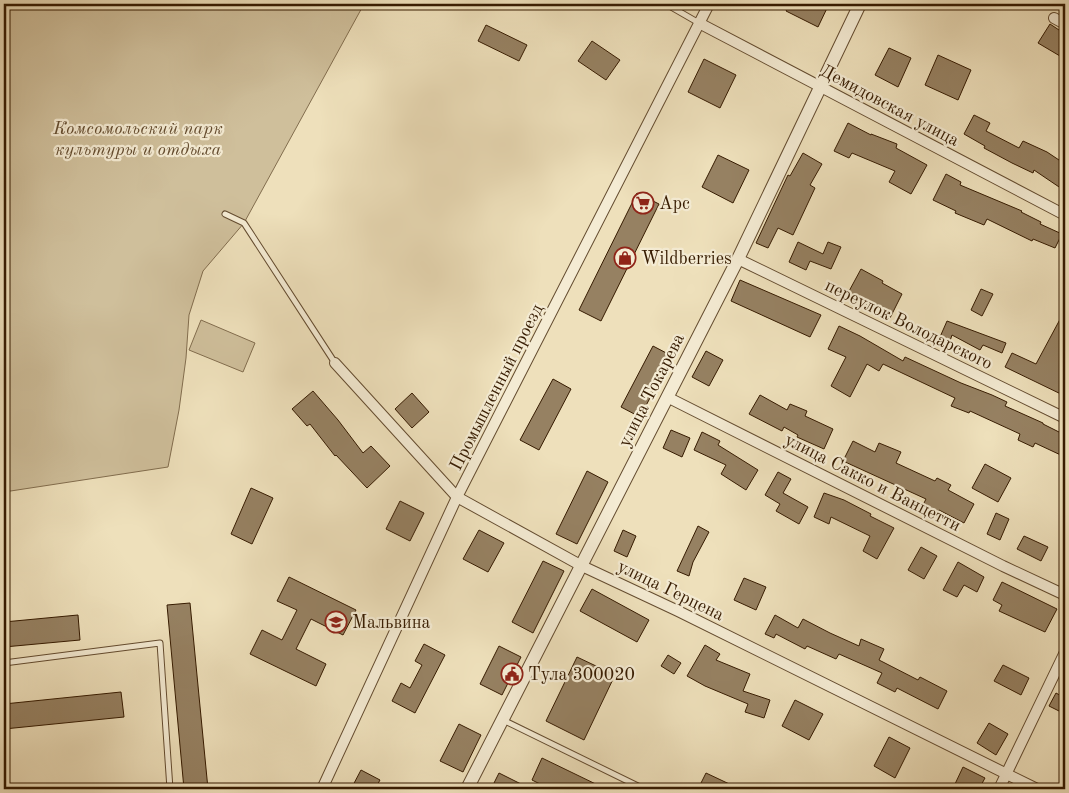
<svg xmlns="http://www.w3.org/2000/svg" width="1069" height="793" font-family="'Old Standard TT',serif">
<rect width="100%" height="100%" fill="#eee0bb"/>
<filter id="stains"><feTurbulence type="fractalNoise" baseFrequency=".004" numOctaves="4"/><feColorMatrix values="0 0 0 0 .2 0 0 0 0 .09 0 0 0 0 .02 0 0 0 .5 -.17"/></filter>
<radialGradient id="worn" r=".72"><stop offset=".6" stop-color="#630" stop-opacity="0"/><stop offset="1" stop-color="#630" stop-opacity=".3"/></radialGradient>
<g fill="#cfbf9b" stroke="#826d4e">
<polygon points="4,4 364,4 244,223 203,271 189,315 186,358 179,410 168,467 4,492"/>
<polygon points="201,320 255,343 243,372 189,350"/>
</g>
<g fill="#968162" stroke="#361b01">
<polygon points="790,4 829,4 818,27 786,11"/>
<polygon points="1050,24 1065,34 1065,59 1038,43"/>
<polygon points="486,25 527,45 519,61 478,41"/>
<polygon points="592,41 620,60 606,80 578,61"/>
<polygon points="889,48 911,58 898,87 875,75"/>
<polygon points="938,55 971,70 958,100 925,85"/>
<polygon points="704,59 736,75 720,108 688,92"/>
<polygon points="974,115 990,123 986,131 1019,148 1023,141 1047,152 1065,164 1065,191 1034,170 1033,173 1012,163 984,148 985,146 964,134"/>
<polygon points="848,123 871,135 871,134 897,144 896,148 927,165 911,194 889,182 895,171 852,153 849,158 834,151"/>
<polygon points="803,153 822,164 810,185 815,188 793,235 778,228 768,248 756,243 788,175 790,176"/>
<polygon points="718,155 749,170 733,203 702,187"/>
<polygon points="946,174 961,182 960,185 1022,211 1021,212 1041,222 1040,224 1062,234 1055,248 1033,239 1032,241 987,219 984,225 955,213 956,211 933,200"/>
<polygon points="637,193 659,204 601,321 579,310"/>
<polygon points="798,242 823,254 828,242 841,247 831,269 810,261 806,270 789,262"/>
<polygon points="861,269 883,281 882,283 902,294 890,318 848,293"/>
<polygon points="740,280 821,315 810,337 731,301"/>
<polygon points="981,289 993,294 982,316 971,310"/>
<polygon points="1065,310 1065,396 1005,367 1012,353 1036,364"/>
<polygon points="947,321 1006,343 1002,353 983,345 980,350 952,335 950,341 940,337"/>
<polygon points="839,326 860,336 903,361 905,357 961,383 992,395 1007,402 1005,406 1043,423 1043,424 1065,435 1065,457 1035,443 1033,447 1018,440 1020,434 970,411 969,413 951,406 955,398 883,364 879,371 867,364 850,397 831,386 846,357 828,349"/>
<polygon points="653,346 672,356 640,417 621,407"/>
<polygon points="706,351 723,360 709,386 692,377"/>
<polygon points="553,379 571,389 539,450 520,440"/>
<polygon points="313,391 338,420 363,453 371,446 390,466 367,488 336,455 335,456 310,424 307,426 292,409"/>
<polygon points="412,393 429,412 412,428 395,409"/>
<polygon points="760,395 787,410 790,404 807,411 805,416 833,429 824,449 797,437 798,435 784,427 782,431 749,414"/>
<polygon points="671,430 690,438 682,457 663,448"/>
<polygon points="702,432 720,441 718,445 758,470 746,490 721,474 726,465 694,450"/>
<polygon points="853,441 875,452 879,443 901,452 896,463 935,481 937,478 951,485 948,490 974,504 964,523 939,510 938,512 923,505 926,499 843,461"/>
<polygon points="985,464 1011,478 998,502 972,488"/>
<polygon points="587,471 608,482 577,544 556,534"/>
<polygon points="778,472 791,479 783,493 808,507 799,524 776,511 780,504 765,495"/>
<polygon points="251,488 273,498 252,544 231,534"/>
<polygon points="824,493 844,500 871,514 870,516 894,528 877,559 863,551 870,536 831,517 829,524 814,517"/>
<polygon points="400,501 424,513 410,541 386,529"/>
<polygon points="996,513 1009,519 1000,540 987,534"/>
<polygon points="698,526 709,532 693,562 689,576 677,571"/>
<polygon points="479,530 504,543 488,572 463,559"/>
<polygon points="623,530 636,536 627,557 614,551"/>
<polygon points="1024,536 1048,547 1041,561 1017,549"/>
<polygon points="921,547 937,556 924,579 908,570"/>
<polygon points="543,561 564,571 533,633 512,622"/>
<polygon points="958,562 984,577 977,592 964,585 957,597 943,590"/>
<polygon points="289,577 356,610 343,635 311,619 296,649 326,664 316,686 250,654 262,630 282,640 297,610 277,601"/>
<polygon points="744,578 766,587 756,610 734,600"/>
<polygon points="1002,582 1057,609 1045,632 999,611 1002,605 993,600"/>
<polygon points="592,589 649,620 637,642 580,611"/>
<polygon points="190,603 208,789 184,789 167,605"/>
<polygon points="78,615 80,640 4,647 4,622"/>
<polygon points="775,615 798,628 803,619 830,633 859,646 861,639 884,649 879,660 918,680 920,677 947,691 938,709 897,688 895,692 877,683 882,673 839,654 836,659 807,646 805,649 776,634 774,638 765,634"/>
<polygon points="424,644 445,655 415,713 392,701 401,683 410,688 422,665 415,661"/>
<polygon points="705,645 720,654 716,660 750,674 743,691 770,700 764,718 745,712 748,704 705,686 687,676"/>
<polygon points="499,646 521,657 502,695 480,684"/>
<polygon points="668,655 681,663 674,674 661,666"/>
<polygon points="577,657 615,675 584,740 546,721"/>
<polygon points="1003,665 1029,678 1021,695 994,681"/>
<polygon points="121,692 124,717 4,729 4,704"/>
<polygon points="1056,693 1065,698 1065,714 1049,706"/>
<polygon points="795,700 823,714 809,740 782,726"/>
<polygon points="989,723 1008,734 996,755 977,743"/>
<polygon points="459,724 481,735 463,772 440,761"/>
<polygon points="889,737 910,748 895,778 874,766"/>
<polygon points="542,758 606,789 550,789 532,780"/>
<polygon points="963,767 985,778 979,789 966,789 955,784"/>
<polygon points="361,770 380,780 375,789 351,789"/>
<polygon points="499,773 531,789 491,789"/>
<polygon points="706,773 740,789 698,789"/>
</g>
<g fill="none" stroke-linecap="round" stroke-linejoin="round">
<g stroke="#644c30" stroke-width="7">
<g id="service">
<polyline points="666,4 699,23"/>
<polyline points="225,214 244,223 335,363"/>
<polyline points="4,663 160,643 170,789"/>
<polyline points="503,720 644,789"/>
</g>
</g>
<g stroke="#644c30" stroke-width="12">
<g id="minor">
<polyline points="1054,18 1065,24"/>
<polyline points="699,23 1065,215"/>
<polyline points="738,259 1065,418"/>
<polyline points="335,363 457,497 582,566 678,611 1037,789"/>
<polyline points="667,397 1003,566 1065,595"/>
<polyline points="322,789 457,497 709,4"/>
<polyline points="999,789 1065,652"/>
</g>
</g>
<g stroke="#644c30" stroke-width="14">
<polyline id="tertiary" points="467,789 738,259 860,4"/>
</g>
<use href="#service" stroke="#f4ebd3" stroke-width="5"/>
<use href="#minor" stroke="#f4ebd3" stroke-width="10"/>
<use href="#tertiary" stroke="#f4ebd3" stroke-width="12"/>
</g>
<defs>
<g id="supermarket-ring" transform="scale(1.125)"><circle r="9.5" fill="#f4ebd3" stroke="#8f2418" stroke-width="1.5"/><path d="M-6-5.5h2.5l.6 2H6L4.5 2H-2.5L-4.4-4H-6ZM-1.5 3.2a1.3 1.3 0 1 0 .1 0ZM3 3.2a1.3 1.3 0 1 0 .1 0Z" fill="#8f2418"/></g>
<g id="shop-ring" transform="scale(1.125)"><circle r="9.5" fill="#f4ebd3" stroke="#8f2418" stroke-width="1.5"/><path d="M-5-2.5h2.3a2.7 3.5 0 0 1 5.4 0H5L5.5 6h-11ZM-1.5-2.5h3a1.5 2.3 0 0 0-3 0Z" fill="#8f2418"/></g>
<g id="school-ring" transform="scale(1.125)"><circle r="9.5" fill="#f4ebd3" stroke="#8f2418" stroke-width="1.5"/><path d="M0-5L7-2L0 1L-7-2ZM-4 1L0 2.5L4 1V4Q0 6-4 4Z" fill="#8f2418"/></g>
<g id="civic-ring" transform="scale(1.125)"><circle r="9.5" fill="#f4ebd3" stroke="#8f2418" stroke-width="1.5"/><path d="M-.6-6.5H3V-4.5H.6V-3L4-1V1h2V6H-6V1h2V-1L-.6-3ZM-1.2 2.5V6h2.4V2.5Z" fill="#8f2418"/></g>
</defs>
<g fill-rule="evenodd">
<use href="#supermarket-ring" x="643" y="203"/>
<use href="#shop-ring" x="625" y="258"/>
<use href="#school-ring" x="336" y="622"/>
<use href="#civic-ring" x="512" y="674"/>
</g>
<g text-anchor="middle" stroke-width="4.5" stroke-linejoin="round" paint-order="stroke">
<g font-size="18" fill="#361b01" stroke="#f4ebd3">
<text transform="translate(890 105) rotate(28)" y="6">Демидовская улица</text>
<text transform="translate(909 324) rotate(26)" y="6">переулок Володарского</text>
<text transform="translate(496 387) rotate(-63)" y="6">Промышленный проезд</text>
<text transform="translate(651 390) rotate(-63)" y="6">улица Токарева</text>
<text transform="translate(873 482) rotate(27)" y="6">улица Сакко и Ванцетти</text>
<text transform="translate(671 590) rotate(26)" y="6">улица Герцена</text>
</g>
<g font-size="18" font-style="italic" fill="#644c2f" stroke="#f4ebd3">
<text x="138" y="134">Комсомольский парк<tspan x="138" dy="21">культуры и отдыха</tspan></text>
</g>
<g font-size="18" fill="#361b01" stroke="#f4ebd3" text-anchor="start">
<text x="659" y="209">Арс</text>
<text x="641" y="264">Wildberries</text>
<text x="352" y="628">Мальвина</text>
<text x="528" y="680">Тула 300020</text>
</g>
</g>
<rect width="1069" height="793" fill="none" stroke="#eee0bb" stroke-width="20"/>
<rect x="5" y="5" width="1059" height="783" fill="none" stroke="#361b01" stroke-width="2.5"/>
<rect x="10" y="10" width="1049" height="773" fill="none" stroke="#361b01"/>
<rect width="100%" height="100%" filter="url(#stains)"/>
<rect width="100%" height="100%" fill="url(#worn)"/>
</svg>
